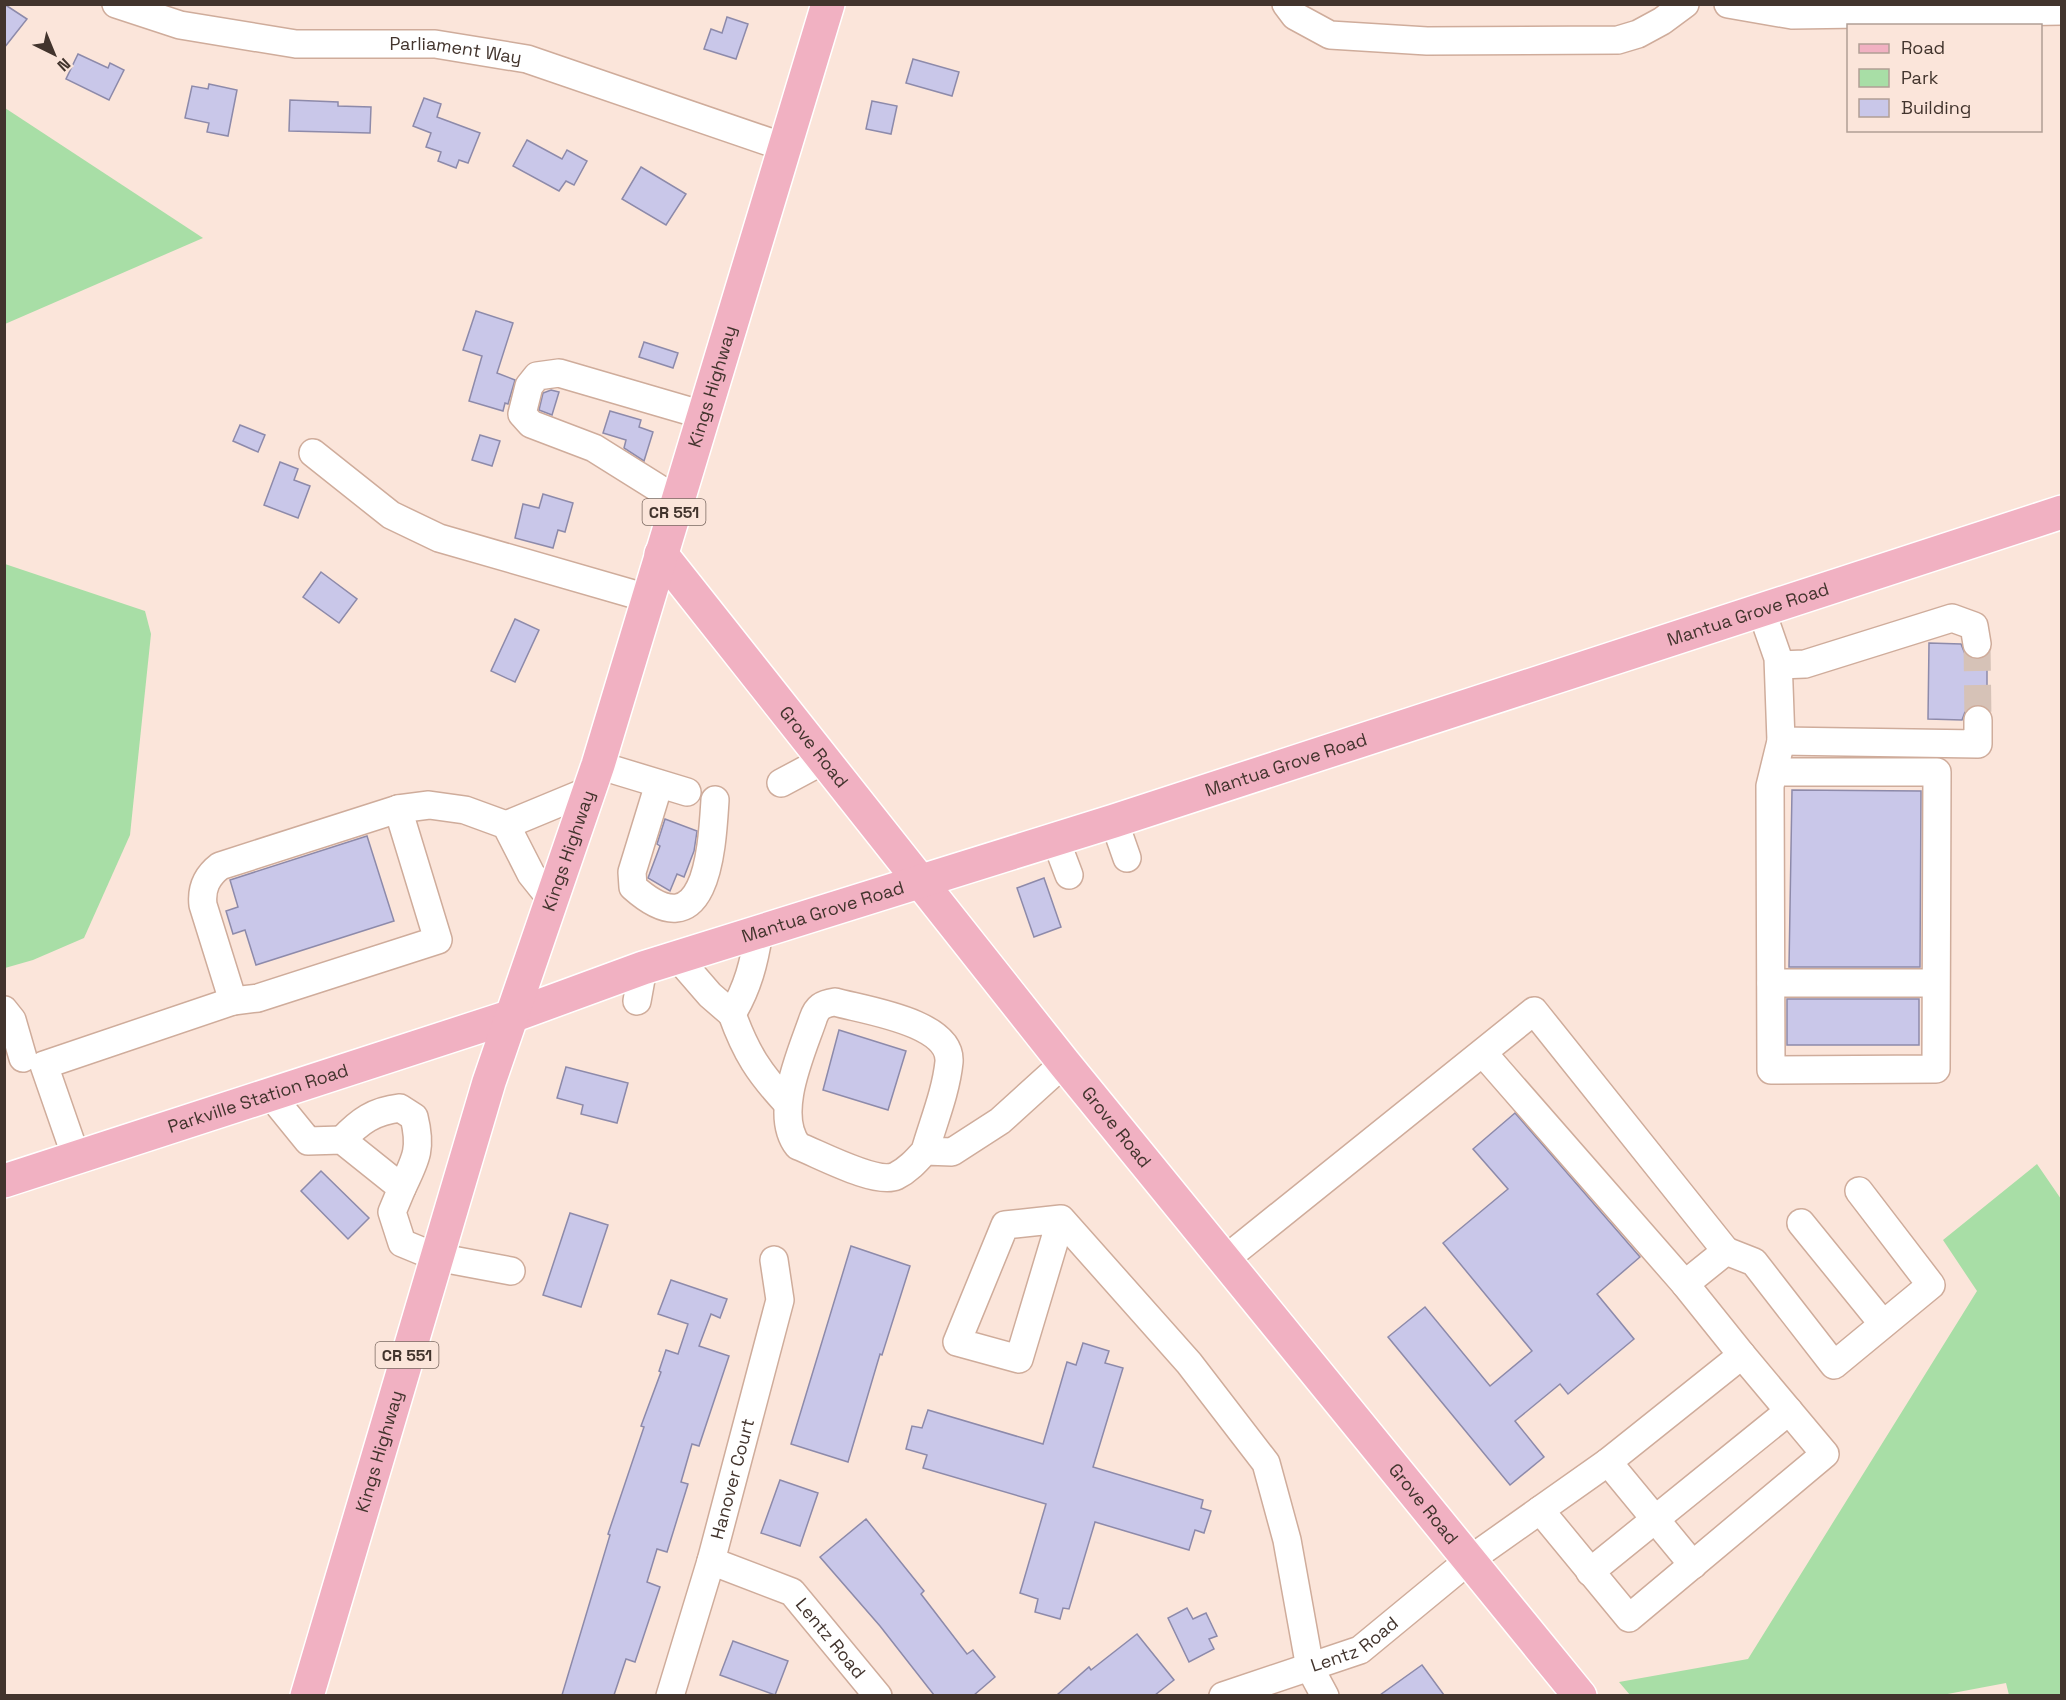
<svg xmlns="http://www.w3.org/2000/svg" width="2066" height="1700" font-family="'Space Grotesk',sans-serif">
<rect width="100%" height="100%" fill="#fbe5da"/>
<g fill="#a8dea6">
<polygon points="5,108 203,238 5,324"/>
<polygon points="5,564 145,611 151,634 130,835 84,938 33,960 5,968"/>
<polygon points="2037,1164 2061,1199 2061,1695 2009,1695 2006,1683 1937,1696 1630,1695 1619,1682 1748,1659 1977,1291 1943,1240"/>
</g>
<g fill="#c9c7e9" stroke="#8d8aaa" stroke-width="1.5">
<polygon points="4,4 27,19 4,48"/>
<polygon points="727,17 748,24 736,59 704,49 711,29 722,33"/>
<polygon points="78,54 108,68 110,63 124,70 109,100 66,79"/>
<polygon points="913,59 959,72 952,96 906,83"/>
<polygon points="209,84 237,90 228,136 207,132 209,123 185,118 192,86 208,89"/>
<polygon points="424,98 441,104 437,117 480,133 468,163 459,160 456,168 438,161 441,152 426,147 431,133 413,126"/>
<polygon points="290,100 338,102 338,106 371,107 370,133 289,131"/>
<polygon points="872,101 897,106 891,134 866,129"/>
<polygon points="527,140 562,159 567,150 587,161 574,185 566,181 559,191 513,166"/>
<polygon points="641,167 686,194 666,225 622,199"/>
<polygon points="476,311 513,323 497,373 515,380 508,404 505,403 503,411 469,401 482,356 463,350"/>
<polygon points="644,342 678,353 673,368 639,357"/>
<polygon points="551,390 559,392 552,415 539,410 543,393"/>
<polygon points="610,411 641,420 639,427 653,432 644,461 624,448 626,440 603,433"/>
<polygon points="240,425 265,435 258,452 233,441"/>
<polygon points="480,435 500,441 492,466 472,460"/>
<polygon points="280,462 298,469 294,480 310,486 298,518 264,505"/>
<polygon points="543,494 573,503 565,532 558,530 553,548 515,538 523,504 539,508"/>
<polygon points="321,572 357,599 339,623 303,597"/>
<polygon points="515,619 539,630 515,682 491,671"/>
<polygon points="1929,643 1961,644 1965,654 1971,658 1979,660 1987,656 1987,708 1979,704 1971,706 1965,712 1962,720 1928,719"/>
<polygon points="1792,790 1921,791 1920,967 1789,967"/>
<polygon points="665,819 697,831 694,851 684,877 677,874 670,891 648,878 660,846 657,844"/>
<polygon points="367,836 394,921 256,965 245,930 233,934 226,911 238,907 230,880"/>
<polygon points="1044,878 1061,927 1034,937 1017,888"/>
<rect x="1787" y="999" width="132" height="46"/>
<polygon points="839,1030 906,1051 888,1110 823,1090"/>
<polygon points="566,1067 628,1083 617,1123 581,1114 583,1105 557,1098"/>
<polygon points="1515,1113 1640,1257 1597,1294 1634,1339 1568,1394 1560,1384 1515,1421 1544,1457 1510,1485 1388,1337 1425,1307 1490,1386 1532,1351 1443,1243 1508,1189 1473,1149"/>
<polygon points="321,1171 369,1218 348,1239 301,1191"/>
<polygon points="570,1213 608,1225 581,1307 543,1295"/>
<polygon points="851,1246 910,1266 882,1355 880,1354 848,1462 791,1444"/>
<polygon points="671,1280 727,1299 720,1318 711,1314 699,1346 729,1356 699,1446 692,1444 681,1482 688,1484 667,1552 657,1549 647,1582 660,1587 635,1662 626,1659 614,1695 562,1695 610,1535 608,1534 644,1427 641,1426 661,1372 659,1371 666,1350 678,1354 688,1324 658,1314"/>
<polygon points="1083,1343 1109,1351 1105,1363 1123,1368 1093,1467 1203,1500 1201,1508 1211,1511 1204,1533 1195,1530 1189,1550 1095,1522 1069,1609 1063,1608 1060,1619 1035,1612 1038,1599 1020,1593 1046,1504 923,1468 927,1455 906,1449 912,1426 922,1428 928,1410 1043,1444 1067,1362 1076,1365"/>
<polygon points="780,1480 818,1493 800,1546 761,1533"/>
<polygon points="866,1519 924,1591 921,1594 967,1654 973,1650 995,1677 974,1695 934,1695 880,1626 820,1557"/>
<polygon points="1187,1608 1193,1619 1206,1613 1217,1636 1209,1639 1214,1649 1189,1662 1168,1618"/>
<polygon points="1137,1634 1174,1680 1155,1695 1057,1695 1089,1667 1091,1670"/>
<polygon points="733,1641 788,1661 775,1695 720,1675"/>
<polygon points="1422,1665 1444,1695 1380,1695"/>
</g>
<g fill="none" stroke-linecap="round" stroke-linejoin="round">
<polyline stroke="#d6c2b7" stroke-width="27" stroke-dasharray="27 14" stroke-linecap="butt" points="1977,644 1978,720"/>
<g stroke="#cfac9b" stroke-width="30">
<g id="minor">
<path id="s1" d="M116 4 180 25 296 44H435L527 59 784 147"/>
<polyline points="1286,4 1295,16 1330,35 1427,41 1618,40 1638,34 1662,21 1685,4"/>
<polyline points="1728,4 1792,15 2062,11"/>
<polyline points="313,453 391,515 439,538 647,598"/>
<polyline points="677,500 594,448 531,424 522,414 529,386 537,376 559,373 703,415"/>
<polyline points="1762,612 1778,658 1781,741 1770,786 1771,1070 1936,1069 1937,772 1774,772"/>
<polyline points="1779,665 1805,664 1952,618 1974,626 1977,644"/>
<polyline points="1781,741 1978,744 1978,720"/>
<polyline points="598,765 687,792"/>
<polyline points="781,783 824,760"/>
<path d="M659 784 632 872 633 887C707 953 712 848 715 800"/>
<polyline points="1114,821 1127,858"/>
<polyline points="506,825 588,791"/>
<polyline points="1055,838 1069,875"/>
<path d="M677 957 710 995 732 1014C748 987 754 963 759 932"/>
<polyline points="1771,983 1935,983"/>
<polyline points="233,1001 258,998 438,940 398,809"/>
<polyline points="637,1001 643,968"/>
<polyline points="4,1010 12,1020 23,1058"/>
<path d="M732 1014C746 1053 759 1073 787 1103"/>
<polyline points="1483,1053 1685,1284"/>
<polyline points="269,1093 308,1141 342,1140 402,1188 392,1212 402,1243 436,1257 511,1271"/>
<path d="M342 1140C360 1121 374 1111 400 1108L414 1117C422 1149 416 1159 402 1188"/>
<path d="M925 1151C916 1161 908 1170 896 1176 876 1185 819 1154 798 1146 773 1114 801 1054 813 1019 817 1007 822 1004 835 1002 863 1010 952 1022 949 1062 946 1092 933 1123 925 1151L952 1152 1000 1121 1064 1063"/>
<path d="M76 1157 44 1065 233 1001 203 905C201 888 207 876 220 866L398 809 429 805 465 810 506 825 531 874 551 899"/>
<polyline points="1061,1219 1019,1359 957,1342 1005,1225 1061,1219 1189,1363 1266,1463 1287,1540 1310,1668 1325,1696"/>
<polyline points="1801,1223 1883,1324"/>
<polyline points="1726,1251 1754,1262 1834,1365 1931,1285 1859,1191"/>
<polyline points="1608,1462 1693,1565"/>
<polyline points="1540,1510 1629,1618 1825,1454 1742,1355"/>
<path id="s2" d="M711 1561 792 1592 878 1696"/>
<polyline points="1590,1572 1789,1411"/>
<path id="s3" d="M670 1696 711 1561 780 1300 774 1260"/>
<path id="s4" d="M1223 1696 1360 1650 1468 1561 1608 1462 1742 1355 1685 1284 1726 1251 1534 1011 1223 1261"/>
</g>
</g>
<g stroke="#fff" stroke-width="36">
<g id="major">
<path id="s5" d="M661 554 1064 1063 1580 1696"/>
<path id="s6" d="M4 1181 512 1016 643 968 1114 821 2062 512"/>
<path id="s7" d="M307 1696 489 1082 598 765 828 4"/>
</g>
</g>
<use href="#minor" stroke="#fff" stroke-width="27"/>
<use href="#major" stroke="#f1b1c2" stroke-width="33"/>
</g>
<g text-anchor="middle" stroke-width="6" stroke-linejoin="round" paint-order="stroke">
<g fill="#fbe5da" stroke="#7a6961" stroke-width="1.5">
<rect x="642.5" y="499" width="63" height="26" rx="4.5"/>
<rect x="375.5" y="1342" width="63" height="26" rx="4.5"/>
</g>
<g font-size="16" font-weight="bold" fill="#42342d">
<text x="674" y="518">CR 551</text>
<text x="407" y="1361">CR 551</text>
</g>
<g font-size="18" fill="#42342d" stroke="#fbe5da">
<text dy="6" stroke="none"><textPath href="#s1" startOffset="345">Parliament Way</textPath></text>
<text dy="6" stroke="none"><textPath href="#s7" startOffset="1371">Kings Highway</textPath></text>
<text dy="6" stroke="none"><textPath href="#s6" startOffset="1834">Mantua Grove Road</textPath></text>
<text dy="6" stroke="none"><textPath href="#s5" startOffset="246">Grove Road</textPath></text>
<text dy="6" stroke="none"><textPath href="#s6" startOffset="1348">Mantua Grove Road</textPath></text>
<text dy="6" stroke="none"><textPath href="#s7" startOffset="885">Kings Highway</textPath></text>
<text dy="6" stroke="none"><textPath href="#s6" startOffset="862">Mantua Grove Road</textPath></text>
<text dy="6" stroke="none"><textPath href="#s6" startOffset="267">Parkville Station Road</textPath></text>
<text dy="6" stroke="none"><textPath href="#s5" startOffset="732">Grove Road</textPath></text>
<text dy="6" stroke="none"><textPath href="#s7" startOffset="255">Kings Highway</textPath></text>
<text dy="6" stroke="none"><textPath href="#s3" startOffset="226">Hanover Court</textPath></text>
<text dy="6" stroke="none"><textPath href="#s5" startOffset="1218">Grove Road</textPath></text>
<text dy="6" stroke="none"><textPath href="#s2" startOffset="147">Lentz Road</textPath></text>
<text dy="6" stroke="none"><textPath href="#s4" startOffset="142">Lentz Road</textPath></text>
</g>
</g>
<rect width="2066" height="1700" fill="none" stroke="#42342d" stroke-width="12"/>
<rect x="1847" y="24" width="195" height="108" fill="#fbe5da" stroke="#b19e95" stroke-width="1.5"/>
<rect x="1859" y="44" width="30" height="9" fill="#f1b1c2" stroke="#b19e95" stroke-width="1.5"/>
<text x="1901" y="54" font-size="18" fill="#42342d">Road</text>
<rect x="1859" y="69" width="30" height="18" fill="#a8dea6" stroke="#b19e95" stroke-width="1.5"/>
<text x="1901" y="84" font-size="18" fill="#42342d">Park</text>
<rect x="1859" y="99" width="30" height="18" fill="#c9c7e9" stroke="#b19e95" stroke-width="1.5"/>
<text x="1901" y="114" font-size="18" fill="#42342d">Building</text>
<g transform="translate(54 54) rotate(137)" stroke="#fbe5da" stroke-width="4.5" paint-order="stroke">
<path d="M0-4.5L10 22L0 15L-10 22Z" fill="#42342d"/>
<text y="-9" font-size="16" font-weight="bold" text-anchor="middle" fill="#42342d">N</text>
</g>
</svg>
